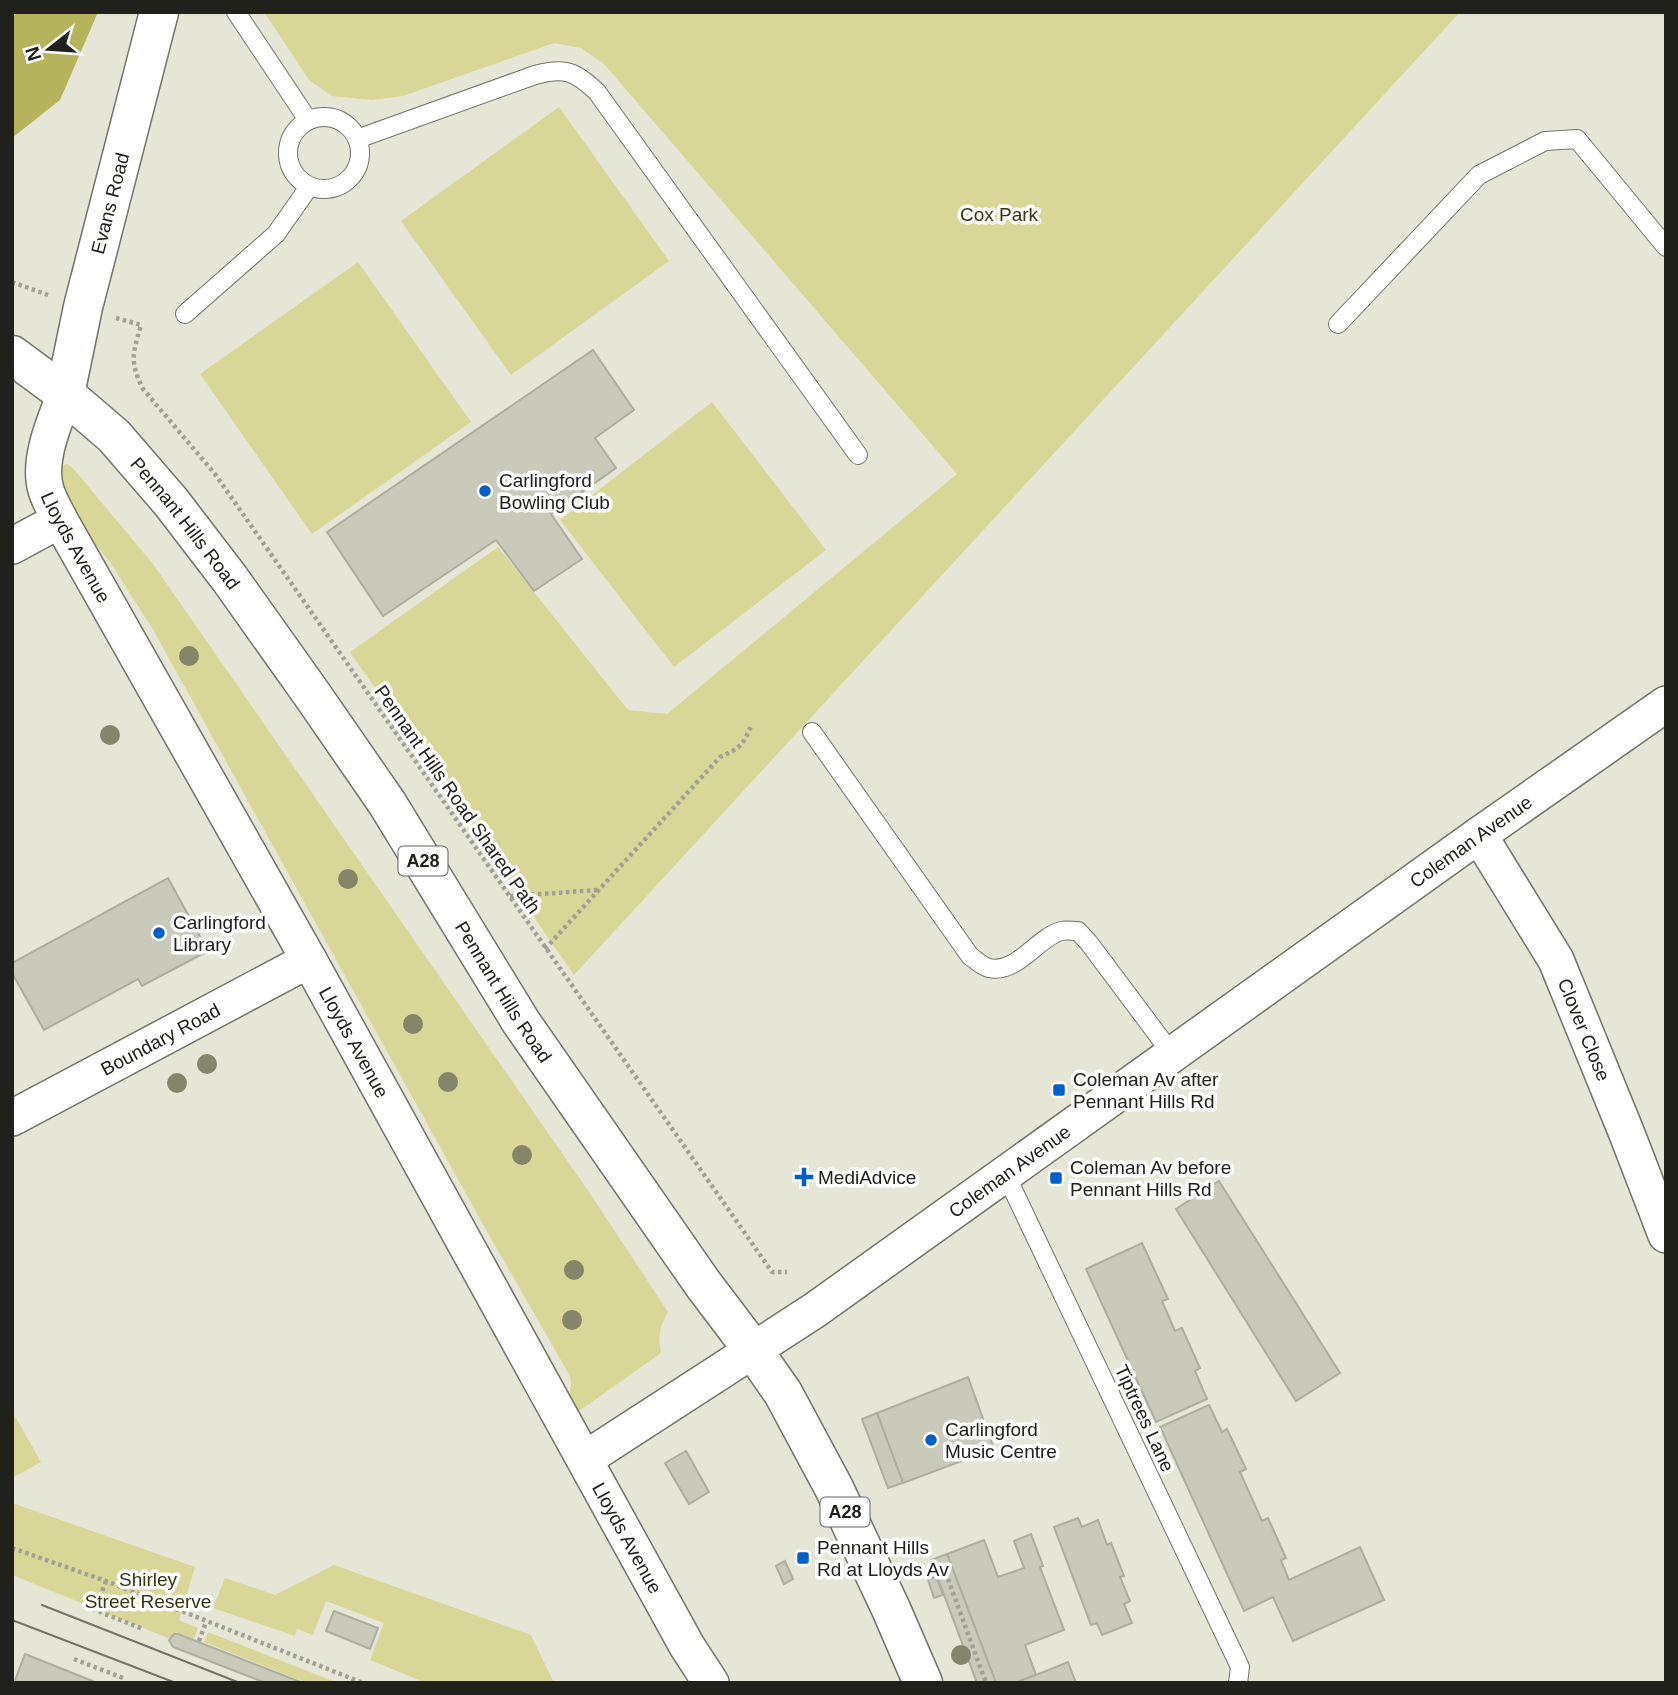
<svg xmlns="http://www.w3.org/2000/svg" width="1678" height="1695" font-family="Helvetica,sans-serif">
<rect width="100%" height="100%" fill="#e6e6d7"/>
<g fill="#d8d797">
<polygon points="264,12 1460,12 574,975 350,652 498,547 628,710 667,714 957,474 604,64 581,48 554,43 403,96 372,100 332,96 309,80"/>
<polygon points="559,107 669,261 511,375 401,221"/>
<polygon points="358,262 471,422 312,534 200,374"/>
<polygon points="712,402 826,550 674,667 560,520"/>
<path d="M67 464 72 467 153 564 589 1192 668 1312C659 1329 658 1335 661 1353L575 1414 569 1400 571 1383 570 1376 485 1228 152 628 110 562 84 531 64 498 60 470 63 465Z"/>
<polygon points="12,1411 41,1462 12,1478"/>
<polygon points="12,1503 195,1567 179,1620 198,1628 194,1639 176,1632 173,1640 12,1575"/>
<polygon points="334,1565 531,1635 554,1683 426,1683 370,1660 384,1623 326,1601 313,1635 297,1629 295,1636 213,1608 225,1578 275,1595"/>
<polygon points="208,1632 338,1683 307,1683 204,1642"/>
</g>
<polygon fill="#b6b35d" points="12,12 98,12 60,100 12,138"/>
<g fill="#cacabb" stroke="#aeaea0" stroke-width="2">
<polygon points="593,350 634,410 595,438 616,468 551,514 582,559 534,591 496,540 383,616 327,532"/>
<polygon points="168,878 208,951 142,986 138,979 44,1030 12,973 12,963"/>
<polygon points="1219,1181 1340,1373 1296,1401 1176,1209"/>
<polygon points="1142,1243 1168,1299 1162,1301 1175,1331 1182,1328 1200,1368 1195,1371 1207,1399 1156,1422 1086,1269"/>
<polygon points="968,1377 994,1449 903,1483 877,1413"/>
<polygon points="1209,1405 1222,1432 1227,1429 1246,1469 1240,1472 1262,1521 1268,1518 1286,1558 1281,1560 1289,1580 1360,1547 1384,1600 1293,1641 1273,1597 1244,1611 1160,1427"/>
<polygon points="877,1413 903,1483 888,1488 862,1419"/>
<polygon points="686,1451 709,1492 689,1504 665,1463"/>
<polygon points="1078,1518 1082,1527 1098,1520 1107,1545 1111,1543 1124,1576 1120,1577 1130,1601 1124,1604 1132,1623 1102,1635 1097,1623 1091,1625 1054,1527"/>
<polygon points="1031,1534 1043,1566 1040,1567 1064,1630 1025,1645 1036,1675 1014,1683 996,1683 947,1554 984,1540 998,1577 1024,1568 1014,1541"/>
<polygon points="947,1554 996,1683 977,1683 931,1560"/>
<polygon points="785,1561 793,1579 784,1584 776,1566"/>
<polygon points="936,1576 943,1595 934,1598 928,1580"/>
<polygon points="334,1611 378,1628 370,1649 326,1631"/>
<polygon points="174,1634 178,1634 303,1683 266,1683 173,1647 169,1640"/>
<polygon points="25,1654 95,1682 95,1683 14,1683"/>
<polygon points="1068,1662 1076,1683 1014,1683 1036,1675"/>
</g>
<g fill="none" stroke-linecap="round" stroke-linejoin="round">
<g stroke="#737366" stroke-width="20">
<g id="lane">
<polyline points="236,12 308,120"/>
<circle cx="324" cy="153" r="36"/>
<path d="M357 139 535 75C565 67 575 71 597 92L858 455"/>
<polyline points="185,314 276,234 309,187"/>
<polyline points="1338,324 1479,175 1545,141 1577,139 1666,247"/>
<path d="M812 732 970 956C976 960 981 966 989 968 1017 974 1037 938 1061 931 1067 930 1072 931 1078 931L1089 943 1172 1054"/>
<polyline points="1005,1173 1240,1667 1238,1683"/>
</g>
</g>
<g stroke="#737366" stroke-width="38">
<g id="street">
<path id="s1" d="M65 394C55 421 37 460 46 490 49 500 55 510 60 520L309 960 687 1646 711 1683"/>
<polyline points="12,546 60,520"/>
<path id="s2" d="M1479 835 1556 960 1627 1134 1666 1235"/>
<path id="s3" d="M12 1118 309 960"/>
<path id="s4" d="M585 1459 815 1310 1479 835 1666 704"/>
</g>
</g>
<g stroke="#737366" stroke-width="41">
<g id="secondary">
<path id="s5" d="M65 394 83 307 159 12"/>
</g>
</g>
<g stroke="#737366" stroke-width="41">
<g id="highway">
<path id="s6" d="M12 355 65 394 114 436 171 502 230 579 311 693 387 803 521 1022 703 1284 753 1350 783 1393 834 1488 891 1609 923 1683"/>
</g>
</g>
<g stroke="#a0a094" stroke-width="4.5" stroke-dasharray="3.5 3.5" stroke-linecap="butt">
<polyline points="12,282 48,295"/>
<path d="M116 318 141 325C133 353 129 361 143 389L215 474 772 1272H787"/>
<polyline points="510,896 599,890"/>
<path d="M545 949 720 757C742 747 742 746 752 724"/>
<polyline points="12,1548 106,1581 363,1683"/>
<polyline points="948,1579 986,1683"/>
<polyline points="106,1581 95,1610 143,1629"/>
<polyline points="199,1641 206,1622"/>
<polyline points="74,1659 123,1678"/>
</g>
<use href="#lane" stroke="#fff" stroke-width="18"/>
<use href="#street" stroke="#fff" stroke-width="35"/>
<use href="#secondary" stroke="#fff" stroke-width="38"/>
<use href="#highway" stroke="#fff" stroke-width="38"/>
<g stroke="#73746a" stroke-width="2">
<polyline points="42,1605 240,1683"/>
<polyline points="12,1620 176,1683"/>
</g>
</g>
<g fill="#858569">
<circle cx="189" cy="656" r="10"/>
<circle cx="110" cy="735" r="10"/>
<circle cx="348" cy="879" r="10"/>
<circle cx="413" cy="1024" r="10"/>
<circle cx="207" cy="1064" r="10"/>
<circle cx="448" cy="1082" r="10"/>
<circle cx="177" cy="1083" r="10"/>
<circle cx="522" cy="1155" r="10"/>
<circle cx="574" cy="1270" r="10"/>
<circle cx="572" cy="1320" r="10"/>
<circle cx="961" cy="1655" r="10"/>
</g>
<g fill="#005fc8" stroke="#fff" stroke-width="2.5">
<circle cx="485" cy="491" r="7"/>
<circle cx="159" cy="933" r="7"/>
<rect x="1052" y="1083" width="14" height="14" rx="3.5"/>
<path d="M800.5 1166.5h7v7h7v7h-7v7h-7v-7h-7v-7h7z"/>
<rect x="1049" y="1171" width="14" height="14" rx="3.5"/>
<circle cx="931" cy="1440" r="7"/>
<rect x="796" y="1551" width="14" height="14" rx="3.5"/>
</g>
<g text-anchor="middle" stroke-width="7" stroke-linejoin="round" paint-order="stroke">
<g fill="#fff" stroke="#63645f" stroke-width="2">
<rect x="398.5" y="846.5" width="49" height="29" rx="5"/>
<rect x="820.5" y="1497.5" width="49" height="29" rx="5"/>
</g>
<g font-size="18" font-weight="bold" fill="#20211b">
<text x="423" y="867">A28</text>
<text x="845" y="1518">A28</text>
</g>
<g font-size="19" fill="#20211b" stroke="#fff">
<text dy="7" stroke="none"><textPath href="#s5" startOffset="196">Evans Road</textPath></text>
<text dy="7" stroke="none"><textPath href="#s6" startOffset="243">Pennant Hills Road</textPath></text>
<text dy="7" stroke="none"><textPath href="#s1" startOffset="164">Lloyds Avenue</textPath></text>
<text transform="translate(458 799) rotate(55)" y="7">Pennant Hills Road Shared Path</text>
<text dy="7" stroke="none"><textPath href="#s4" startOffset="1080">Coleman Avenue</textPath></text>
<text dy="7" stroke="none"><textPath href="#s6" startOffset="810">Pennant Hills Road</textPath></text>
<text dy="7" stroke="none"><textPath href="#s2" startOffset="222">Clover Close</textPath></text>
<text dy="7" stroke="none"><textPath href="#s3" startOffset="168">Boundary Road</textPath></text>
<text dy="7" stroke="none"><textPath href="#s1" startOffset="732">Lloyds Avenue</textPath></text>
<text dy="7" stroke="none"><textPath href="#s4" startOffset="513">Coleman Avenue</textPath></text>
<text transform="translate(1145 1418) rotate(65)" y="7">Tiptrees Lane</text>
<text dy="7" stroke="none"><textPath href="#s1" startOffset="1298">Lloyds Avenue</textPath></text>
</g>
<g font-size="19" fill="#36350f" stroke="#fff">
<text x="999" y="221">Cox Park</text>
<text x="148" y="1586">Shirley<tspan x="148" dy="22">Street Reserve</tspan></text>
</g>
<g font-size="19" fill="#20211b" stroke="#fff" text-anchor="start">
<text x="499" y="487">Carlingford<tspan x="499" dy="22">Bowling Club</tspan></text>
<text x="173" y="929">Carlingford<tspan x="173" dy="22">Library</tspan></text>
<text x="1073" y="1086">Coleman Av after<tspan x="1073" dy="22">Pennant Hills Rd</tspan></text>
<text x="1070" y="1174">Coleman Av before<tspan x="1070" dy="22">Pennant Hills Rd</tspan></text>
<text x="818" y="1184">MediAdvice</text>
<text x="945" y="1436">Carlingford<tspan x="945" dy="22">Music Centre</tspan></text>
<text x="817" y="1554">Pennant Hills<tspan x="817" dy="22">Rd at Lloyds Av</tspan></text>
</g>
</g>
<rect width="1678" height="1695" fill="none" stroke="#20211b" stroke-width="28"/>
<g transform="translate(49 49) rotate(253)" stroke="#ffffff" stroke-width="5" paint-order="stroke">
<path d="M0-5L12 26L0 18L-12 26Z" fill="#20211b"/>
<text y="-10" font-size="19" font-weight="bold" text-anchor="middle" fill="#20211b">N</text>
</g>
</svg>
